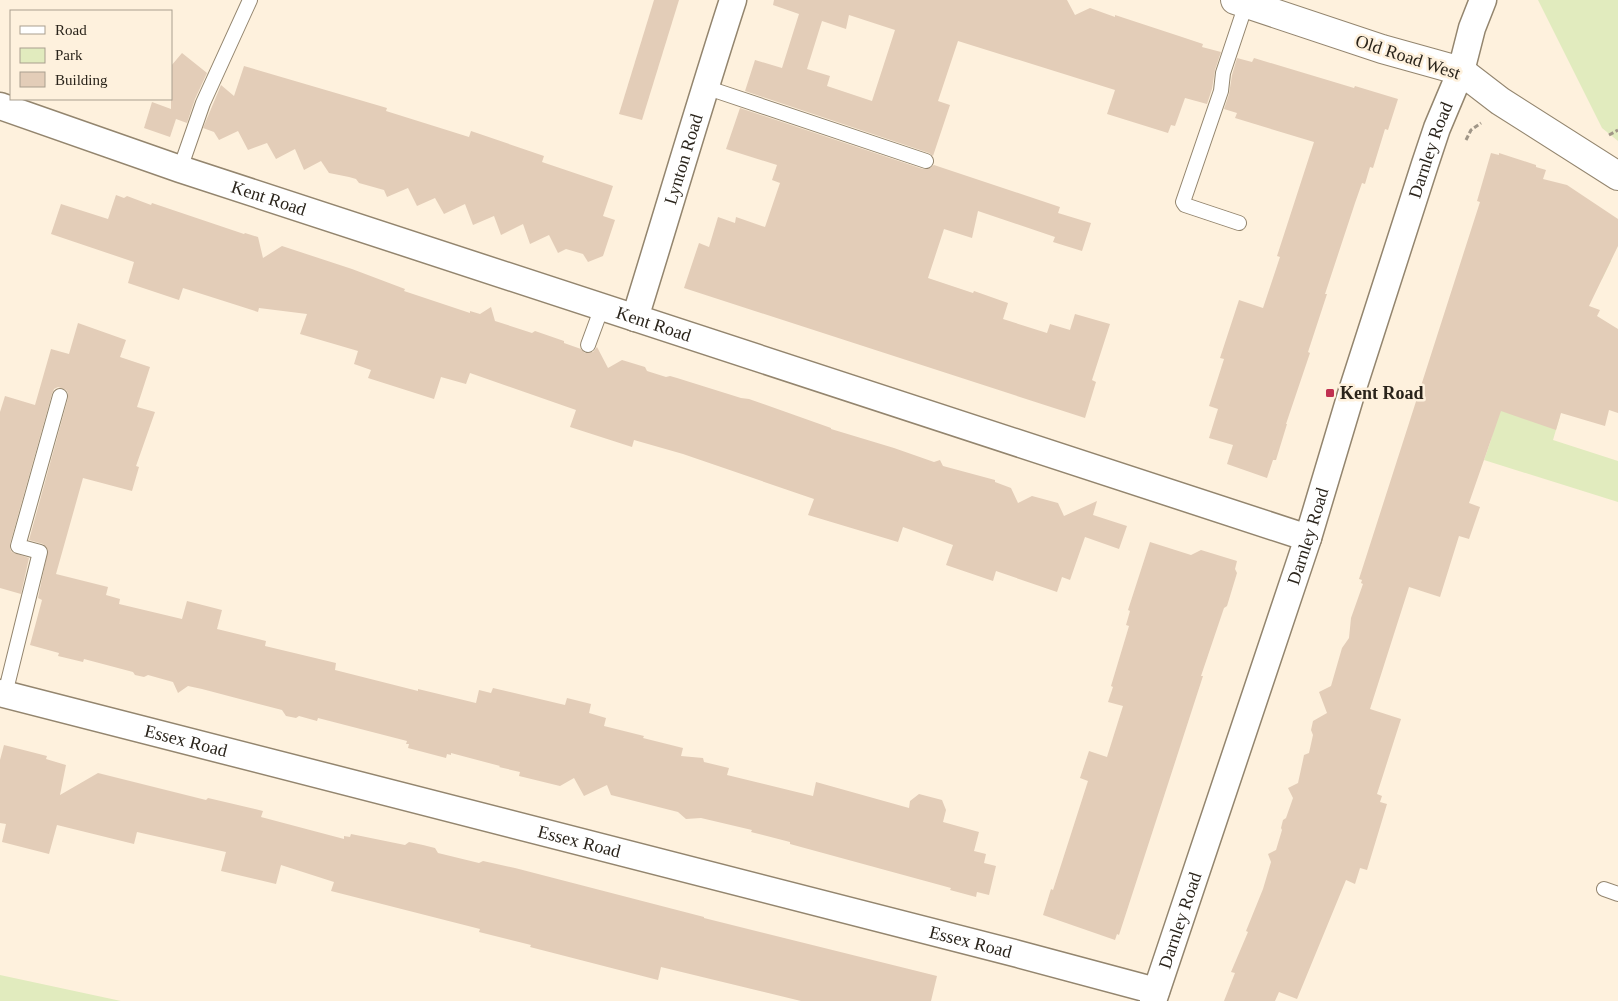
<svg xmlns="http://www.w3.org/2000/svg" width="1618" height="1001" font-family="Georgia,serif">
<rect width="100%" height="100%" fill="#fef1dd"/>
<g fill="#e1ebbe">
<polygon points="1538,0 1618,0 1618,141 1602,128"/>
<polygon points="1547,224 1611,261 1602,279 1572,264 1547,412 1560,416 1553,440 1618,461 1618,502 1484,460 1490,443"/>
<polygon points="0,975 121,1001 0,1001"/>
</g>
<g fill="#e3cdb8" fill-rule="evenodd">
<polygon points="654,0 679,0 642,120 619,114"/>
<path d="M774 0H1067L1075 15 1090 8 1115 17V15L1182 37 1203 44 1202 47 1221 52 1215 70 1212 89 1207 104 1185 98 1175 126 1171 125 1168 133 1107 114 1115 90 958 41 938 101 950 105 933 156 929 153 745 91 755 60 782 68 799 14 773 5ZM849 15 895 30 872 101 827 86 830 76 807 69 822 21 846 29Z"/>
<polygon points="182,53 207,73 195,99 187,123 176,119 170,137 144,128 152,102 171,109 171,66"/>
<polygon points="1237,58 1252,62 1254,58 1354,88 1355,86 1398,99 1388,130 1385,129 1373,168 1370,167 1365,184 1362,183 1355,203 1325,294 1327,294 1308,352 1310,353 1286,424 1287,424 1276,460 1273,460 1267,478 1227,464 1233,445 1209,438 1218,409 1209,406 1224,359 1220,358 1239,300 1263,308 1280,257 1277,256 1314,142 1235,118 1237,113 1224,109 1229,94 1232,75"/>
<polygon points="244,66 387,108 386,111 469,137 471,131 544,156 542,162 613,186 603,216 615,220 603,256 588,262 583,254 566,249 558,253 549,235 530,244 523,224 501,235 494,216 473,225 465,204 444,214 435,198 417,206 408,188 387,197 384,190 359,183 356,179 349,177 329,173 321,161 304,170 295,149 276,159 267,143 248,150 238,131 219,140 214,132 203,128 221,85 234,96"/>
<polygon points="740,108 923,169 928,169 934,165 1060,207 1058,213 1091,223 1082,251 1053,242 1055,237 978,211 972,238 944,229 928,278 973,293 974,291 1008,303 1003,319 1047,333 1050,324 1070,330 1075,314 1110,324 1092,380 1096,382 1085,418 684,288 699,243 709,247 718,217 735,223 736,217 765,227 780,183 772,180 777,165 726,149"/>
<polygon points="1491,153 1499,155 1499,153 1536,165 1536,167 1546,170 1543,179 1567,185 1618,219 1618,246 1589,306 1600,310 1597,316 1618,329 1618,413 1609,410 1605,426 1561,413 1556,430 1501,411 1469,503 1480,507 1469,539 1459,536 1440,597 1409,587 1370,709 1401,719 1377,794 1382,796 1380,802 1387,804 1367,870 1360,868 1355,884 1346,880 1297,999 1279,992 1275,1001 1224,1001 1235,973 1231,972 1248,932 1246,931 1263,889 1271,862 1268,854 1276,850 1282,830 1281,828 1283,820 1286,818 1293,798 1288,788 1298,783 1303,760 1304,755 1309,753 1313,735 1311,730 1313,721 1327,713 1319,692 1331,686 1342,648 1349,638 1351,618 1363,584 1361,583 1362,580 1359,579 1480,202 1477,201"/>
<polygon points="116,195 124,198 127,196 151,205 152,203 244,234 245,233 258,237 263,258 282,246 352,269 405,289 404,291 470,313 470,311 480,314 491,307 495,321 532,333 535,331 564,341 564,343 581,349 585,353 593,352 597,347 608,368 622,360 645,367 647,371 666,377 670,376 677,378 741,398 749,399 831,428 831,429 894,448 934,462 940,460 943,466 995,480 995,482 1011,488 1018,503 1032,496 1058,503 1064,516 1097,501 1093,515 1127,526 1119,549 1085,537 1070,580 1062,577 1057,592 996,571 993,581 946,565 953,545 903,527 898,542 808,515 814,499 683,454 634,440 632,447 570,427 576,410 470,373 466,384 441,377 434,399 368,378 371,370 354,364 358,351 300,334 307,314 259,308 258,312 183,288 179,300 128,283 134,262 51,234 61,204 108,219"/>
<polygon points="78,323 126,340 120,357 150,367 137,407 155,412 136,466 139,467 132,491 83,478 56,574 108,587 106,595 120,599 119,604 182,619 187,601 222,610 217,629 266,641 265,646 336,663 335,670 418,691 418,689 476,703 479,690 491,693 493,688 565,705 567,698 591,704 589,713 606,718 604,726 644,736 643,738 683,748 681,756 703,758 704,762 729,768 727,775 813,796 816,782 909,808 910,801 919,794 942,800 946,810 943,822 979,832 974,851 986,854 984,863 996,866 989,895 977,892 976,897 950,890 951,888 790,844 790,842 751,832 752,830 701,818 686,819 678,812 611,795 607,785 584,796 574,778 560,786 519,776 520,772 499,767 500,766 451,753 451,755 447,754 446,758 408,748 409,744 406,744 407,741 318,718 317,721 299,716 296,718 286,716 282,710 202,689 188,686 178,693 173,682 148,675 144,677 135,675 133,672 84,659 83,662 58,656 59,653 30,645 42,600 38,598 48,550 43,544 29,540 68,398 68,393 66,390 58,387 54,389 52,394 10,544 10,549 12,552 29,558 21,594 0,588 0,412 5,396 35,405 51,349 69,354"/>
<polygon points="1150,542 1191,555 1201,550 1237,561 1235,569 1237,573 1227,606 1224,608 1201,676 1203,676 1119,935 1117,934 1115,940 1043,915 1051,889 1053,890 1088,781 1080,778 1089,751 1107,757 1123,706 1108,702 1113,687 1111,686 1129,626 1126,625 1130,611 1128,610"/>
<polygon points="4,745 47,756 46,759 66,765 60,795 98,773 206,800 208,798 263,811 261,817 344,839 344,836 350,837 351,834 405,845 409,842 423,845 435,848 438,853 479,863 483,861 515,868 704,917 704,918 937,976 931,1001 801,1001 661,967 658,980 530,947 531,945 479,932 480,929 331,891 334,882 281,865 276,884 221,871 226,852 137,832 134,844 57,825 49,854 2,842 6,824 0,823 0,760"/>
</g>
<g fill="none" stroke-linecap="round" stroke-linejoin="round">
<g stroke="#93856e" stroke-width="16">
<g id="lane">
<polyline points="705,87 926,161"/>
<polyline points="180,169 203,103 250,0"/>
<polyline points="1239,223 1185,205 1183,202 1221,91 1223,73 1246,4"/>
<polyline points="588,345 602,307"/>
<polyline points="5,694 40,552 18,546 60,396"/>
<polyline points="1604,889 1618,894"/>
</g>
</g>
<g stroke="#93856e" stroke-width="29">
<g id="street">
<path id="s1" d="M0 106 180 169 1308 538"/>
<path id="s2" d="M635 318C668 212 699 105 733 0"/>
<path id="s3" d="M0 693 1018 954 1156 991"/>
<path id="s4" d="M1153 1001 1308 538 1352 391 1425 164 1437 128 1461 71 1472 28 1483 0"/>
</g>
</g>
<g stroke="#93856e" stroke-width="30">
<polyline id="secondary" points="1235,0 1382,49 1461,71 1500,101 1618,176"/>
</g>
<g stroke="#a09687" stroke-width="3" stroke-dasharray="5 2.5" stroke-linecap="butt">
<polyline points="1609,135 1618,130"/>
<polyline points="1466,140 1471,130 1481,123"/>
</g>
<use href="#lane" stroke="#fff" stroke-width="14"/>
<use href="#street" stroke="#fff" stroke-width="26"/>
<use href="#secondary" stroke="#fff" stroke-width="28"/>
</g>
<rect fill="#c03051" stroke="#fef1dd" stroke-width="2" x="1325" y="388" width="10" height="10" rx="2.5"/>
<g text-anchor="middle" stroke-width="5" stroke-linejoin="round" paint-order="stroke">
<g font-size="18" fill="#2a241b" stroke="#fef1dd">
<text transform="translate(1408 57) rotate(18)" y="6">Old Road West</text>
<text dy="6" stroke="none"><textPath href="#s4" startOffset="895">Darnley Road</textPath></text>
<text dy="6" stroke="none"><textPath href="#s2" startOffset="166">Lynton Road</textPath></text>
<text dy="6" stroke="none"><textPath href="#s1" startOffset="284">Kent Road</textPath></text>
<text dy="6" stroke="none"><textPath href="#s1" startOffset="689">Kent Road</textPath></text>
<text dy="6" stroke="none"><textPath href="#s4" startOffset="490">Darnley Road</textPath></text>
<text dy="6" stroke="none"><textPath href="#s3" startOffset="192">Essex Road</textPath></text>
<text dy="6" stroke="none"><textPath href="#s3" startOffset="598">Essex Road</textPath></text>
<text dy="6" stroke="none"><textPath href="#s4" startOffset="85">Darnley Road</textPath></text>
<text dy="6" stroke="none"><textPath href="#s3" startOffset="1002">Essex Road</textPath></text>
</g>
<g font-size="18" font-weight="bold" fill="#2a241b" stroke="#fef1dd" text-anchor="start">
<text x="1340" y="399">Kent Road</text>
</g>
</g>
<rect x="10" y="10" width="162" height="90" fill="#fef1dd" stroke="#a99f8f"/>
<rect x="20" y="26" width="25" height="8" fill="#ffffff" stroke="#a99f8f"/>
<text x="55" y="35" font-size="15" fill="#2a241b">Road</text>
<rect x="20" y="48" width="25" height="15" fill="#e1ebbe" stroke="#a99f8f"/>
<text x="55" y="60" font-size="15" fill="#2a241b">Park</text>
<rect x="20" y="72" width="25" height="15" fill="#e3cdb8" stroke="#a99f8f"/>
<text x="55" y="85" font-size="15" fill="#2a241b">Building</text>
</svg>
